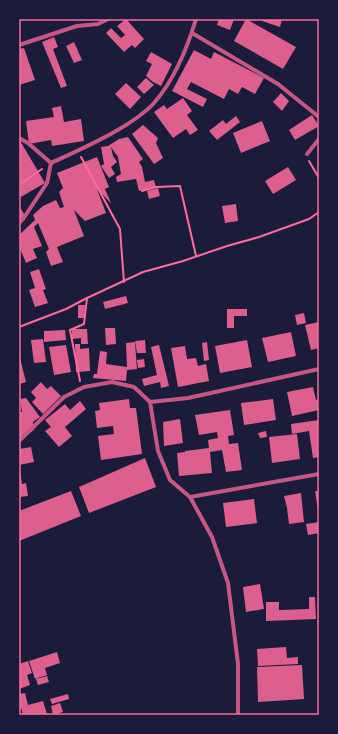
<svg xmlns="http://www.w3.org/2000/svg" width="338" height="734" font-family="'Open Sans',sans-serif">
<rect width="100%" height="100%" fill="#1b1b3a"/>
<g fill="#dd5f8e">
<polygon points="126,19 144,39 135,48 132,45 124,52 106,33 111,28 121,38 125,35 117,26"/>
<polygon points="219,19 234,19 230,30 217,25"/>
<polygon points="246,19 296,47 283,69 234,41"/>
<polygon points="263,19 282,19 280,27 262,21"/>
<polygon points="54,37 58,47 53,49 67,86 61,88 42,42"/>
<polygon points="74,42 82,60 74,63 66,46"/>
<polygon points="24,48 35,80 19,85 19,49"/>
<polygon points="194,50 211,59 214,52 264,78 255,94 242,87 238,94 229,89 224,99 191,82 187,89 207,99 203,107 172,91"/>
<polygon points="151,52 172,64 161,86 153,82 146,76 152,64 146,61"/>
<polygon points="146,78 154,85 144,94 137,87"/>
<polygon points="126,83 141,97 130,109 115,94"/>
<polygon points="281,93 289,101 282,111 273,102"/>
<polygon points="183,98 192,111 187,115 198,130 190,135 186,129 173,138 154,112 164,105 167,109"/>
<polygon points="61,106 64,122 81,119 84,141 52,146 51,140 29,144 26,121 54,117 52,108"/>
<polygon points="312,115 319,126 295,140 289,130"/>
<polygon points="236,116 240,122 217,140 209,131 223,120 226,124"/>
<polygon points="262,121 270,141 241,153 233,133"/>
<polygon points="143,125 158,138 156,143 163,158 154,164 132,134"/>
<polygon points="128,137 143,159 139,162 142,167 145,182 154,180 156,188 139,191 136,179 117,182 116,177 121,174 118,157 111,147 113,156 117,162 111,167 115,174 109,178 101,166 104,164 101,147 108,146 119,139"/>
<polygon points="19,139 45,183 19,198 19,171 21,170 19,166"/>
<polygon points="97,157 109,187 105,189 111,203 97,189 106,213 85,221 74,210 84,236 57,247 63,262 51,266 46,252 49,249 38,223 34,227 42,246 33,249 37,258 26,263 19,246 19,235 35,220 33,215 43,206 56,200 60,208 64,207 59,192 63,188 57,173"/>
<polygon points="288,167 296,180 273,194 265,181"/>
<polygon points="158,188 160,196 149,199 147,191"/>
<polygon points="236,204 238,221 225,223 222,206"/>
<polygon points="19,206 26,217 19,221"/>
<polygon points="39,269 46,289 43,290 48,303 35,307 29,290 35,288 30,272"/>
<polygon points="126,296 128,303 105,309 103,302"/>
<polygon points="78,305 85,305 84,318 78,318"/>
<polygon points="227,309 247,309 247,316 234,316 234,328 227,328"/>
<polygon points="304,313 306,323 297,325 295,315"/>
<polygon points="319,322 319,348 311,350 305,325"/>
<polygon points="105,328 115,328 116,344 106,345"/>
<polygon points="72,329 87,329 88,344 81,344 81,338 72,339"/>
<polygon points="65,330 66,340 44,342 44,331"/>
<polygon points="291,332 296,356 268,362 262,338"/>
<polygon points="43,339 46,362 34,363 31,340"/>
<polygon points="145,340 146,353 137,353 135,341"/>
<polygon points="247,340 252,367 220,373 215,346"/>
<polygon points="135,342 137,369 127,370 126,381 93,378 94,374 97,374 100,351 107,352 106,364 127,367 126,343"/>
<polygon points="207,342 209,360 204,361 202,343"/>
<polygon points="75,344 80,344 80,349 89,348 90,371 76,372"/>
<polygon points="66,345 71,372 54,375 49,347"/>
<polygon points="159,345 169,386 161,388 160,382 144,386 142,379 157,375 151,347"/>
<polygon points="185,346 187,359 196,358 198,366 206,364 209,381 178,387 171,348"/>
<polygon points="19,354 26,382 19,384"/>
<polygon points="144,359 145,367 138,368 137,360"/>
<polygon points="41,382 47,389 51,386 61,396 43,414 32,402 36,398 31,392"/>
<polygon points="313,387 316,400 319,399 319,410 292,416 287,392"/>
<polygon points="26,398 40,417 33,422 34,430 19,440 19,412 22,412 20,399"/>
<polygon points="129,399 130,408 136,408 142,454 101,460 98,436 114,434 113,426 97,428 95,411 100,410 99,403"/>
<polygon points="273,399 276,420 244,425 241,403"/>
<polygon points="80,401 86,409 65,427 72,436 59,447 45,431 51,427 45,420 65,404 70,410"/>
<polygon points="230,410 234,435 228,436 229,444 238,443 242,470 226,472 222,450 210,452 212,473 179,476 177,453 185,452 185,451 209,448 208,440 218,438 217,432 199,435 195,415"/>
<polygon points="180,419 183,443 164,446 163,422"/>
<polygon points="319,420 319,457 313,458 309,431 292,434 291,424"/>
<polygon points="266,431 267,437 260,438 258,433"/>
<polygon points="297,434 300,459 272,463 269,437"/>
<polygon points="31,447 34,462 19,465 19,449"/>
<polygon points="145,458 156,487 89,513 79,487"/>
<polygon points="20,471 22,484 26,483 28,496 19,497 19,472"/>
<polygon points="71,491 81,516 19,541 19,511"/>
<polygon points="315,491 319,491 319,510 318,510"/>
<polygon points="301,493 304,522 289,524 287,508 284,496"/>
<polygon points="254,499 257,523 226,527 223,503"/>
<polygon points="319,522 319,533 308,535 306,524"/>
<polygon points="260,584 264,609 246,612 243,587"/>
<polygon points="309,597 315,597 316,619 266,621 266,602 279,602 279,610 309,609"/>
<polygon points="286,647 287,658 298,657 298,664 258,666 257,649"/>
<polygon points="57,652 60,663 45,668 47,675 35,679 29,661"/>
<polygon points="28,661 32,673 27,675 30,685 19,689 19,664"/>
<polygon points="302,665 304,699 258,702 257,667"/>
<polygon points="47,676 49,682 38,685 36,679"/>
<polygon points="25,693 28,705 43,701 47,714 23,715 21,708 19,708 19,694"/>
<polygon points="68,694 69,699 52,704 50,699"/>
<polygon points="60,703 63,712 53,715 51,706"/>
</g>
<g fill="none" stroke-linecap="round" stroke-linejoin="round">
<g stroke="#ff6b9d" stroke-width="2">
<polyline points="81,157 120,229 124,282"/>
<polyline points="309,161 319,178"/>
<polyline points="19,185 42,169"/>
<polyline points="142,191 156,187 180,186 196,256"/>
<polyline points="19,327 66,309 87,298"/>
<polyline points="80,381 70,330 84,324 87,298 143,272 183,261 227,246 259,237 309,219 319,212"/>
</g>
<g stroke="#c65784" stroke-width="4">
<polyline points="192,33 278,84 319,117"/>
<polyline points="19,45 77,26 98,24 108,19"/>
<polyline points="19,138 28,143 51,163"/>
<polyline points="307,154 319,139"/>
<path d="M51 163C81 149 132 127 154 103 175 79 187 49 196 19"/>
<polyline points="19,223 23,219 47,183 51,163"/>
<polyline points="150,402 158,451 170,480 190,497 212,537 228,583 238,664 238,715"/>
<polyline points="150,402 188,398 319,369"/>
<polyline points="19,441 64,397 84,387 112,382 134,387 150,402"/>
<polyline points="190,497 319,474"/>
</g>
</g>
<rect width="338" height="734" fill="none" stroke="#1b1b3a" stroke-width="40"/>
<rect x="20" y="20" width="298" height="694" fill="none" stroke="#ff6b9d" stroke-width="1.5"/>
</svg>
